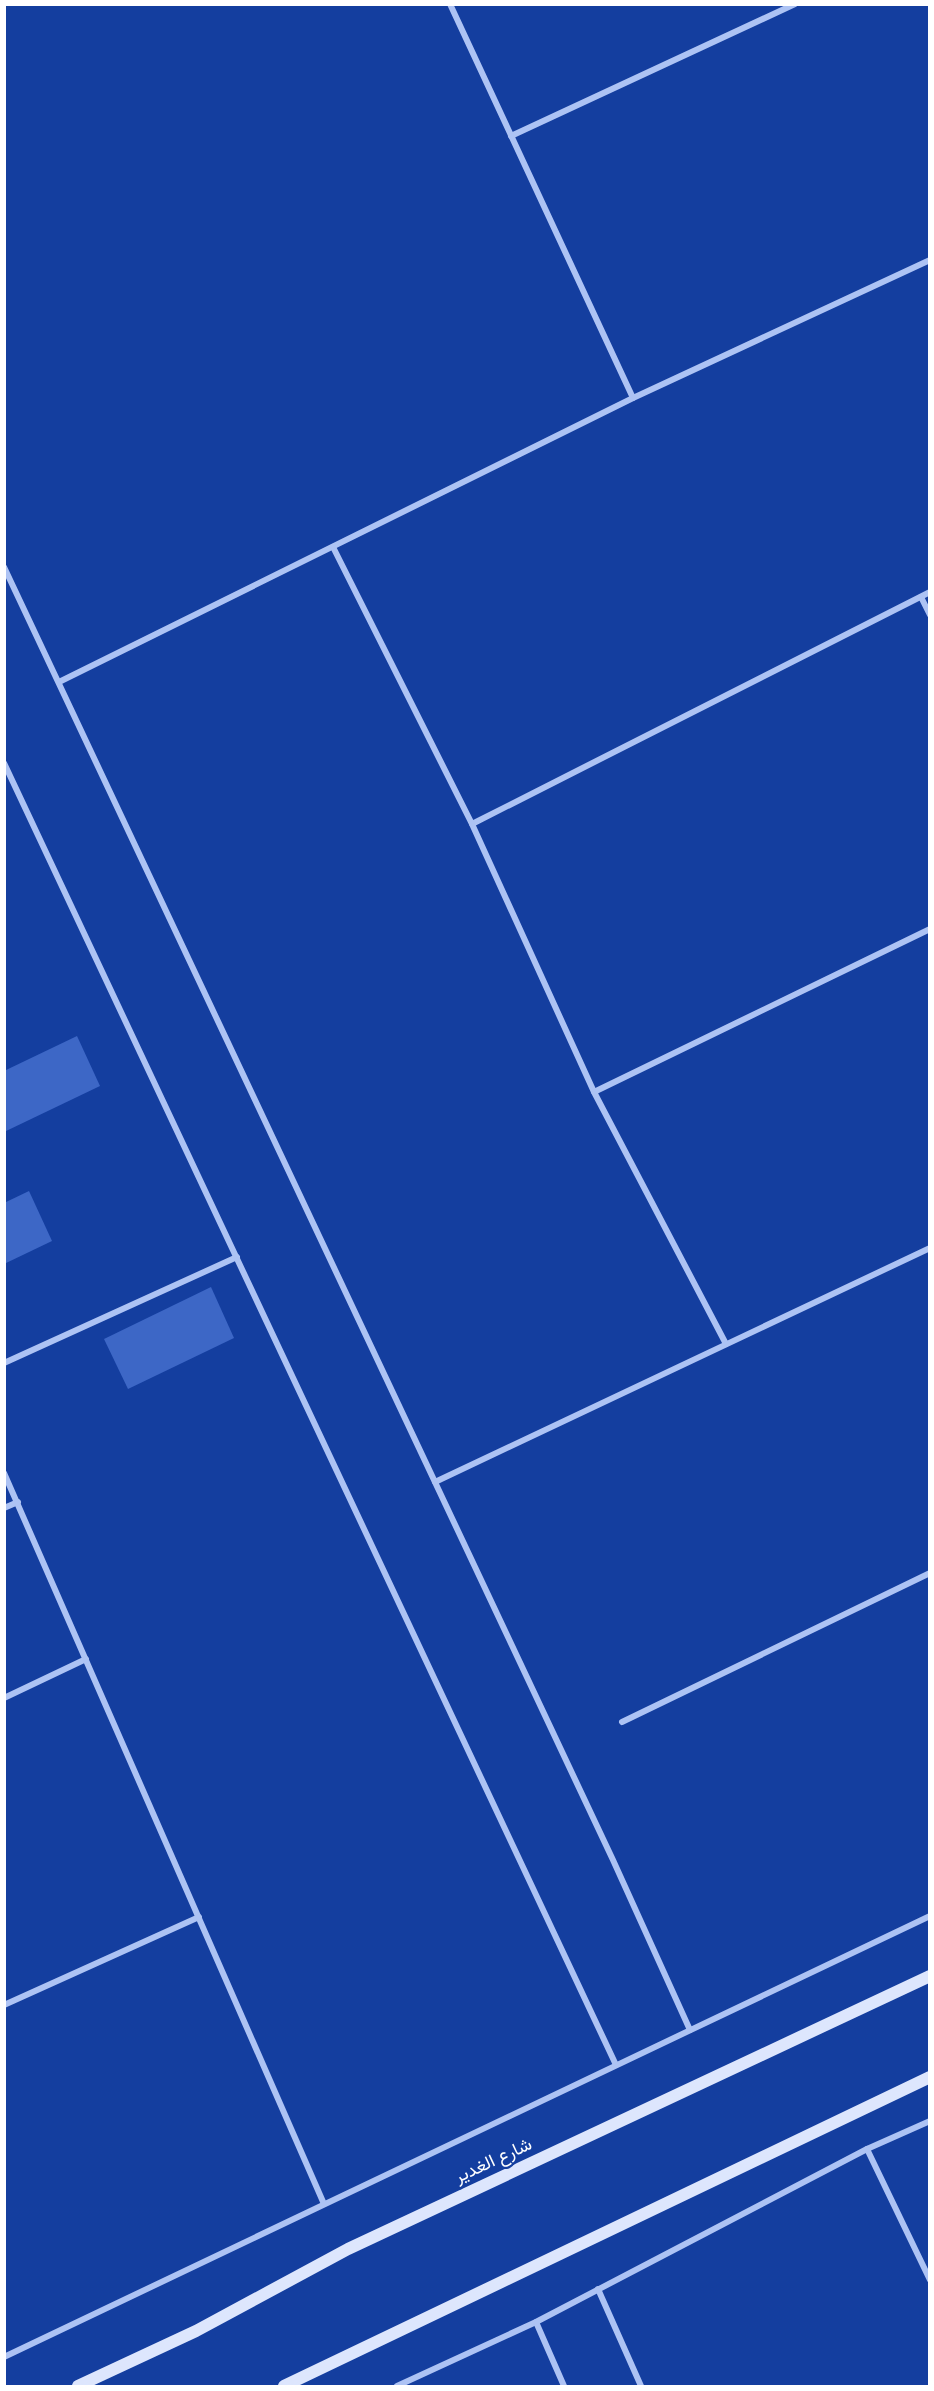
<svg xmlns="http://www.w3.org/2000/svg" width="934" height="2391" font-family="Figtree,Vazirmatn,sans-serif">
<rect width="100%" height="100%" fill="#143e9f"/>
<g fill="#3d67c6">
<polygon points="77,1036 100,1086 4,1132 4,1071"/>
<polygon points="29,1191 52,1241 4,1264 4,1203"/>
<polygon points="211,1287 234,1338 128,1389 104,1339"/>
</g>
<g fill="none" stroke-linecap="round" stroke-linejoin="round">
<g stroke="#adc3f4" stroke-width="6">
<polyline points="450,4 633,398"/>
<polyline points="511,136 795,4"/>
<polyline points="333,547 472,824 594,1092 726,1344"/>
<polyline points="4,567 613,1860 690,2030"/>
<polyline points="921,597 930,615"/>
<polyline points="59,682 633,398 930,260"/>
<polyline points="4,763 616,2065"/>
<polyline points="472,824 930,592"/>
<polyline points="594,1092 930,929"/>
<polyline points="4,1363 237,1257"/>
<polyline points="4,1473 324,2204"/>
<polyline points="435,1482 930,1248"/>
<polyline points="4,1508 18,1502"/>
<polyline points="4,1698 86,1659"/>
<polyline points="622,1722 930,1573"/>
<polyline points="4,2005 199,1917"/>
<polyline points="867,2149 930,2280"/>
<polyline points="598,2289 641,2386"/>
<polyline points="536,2322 564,2386"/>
<polyline points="4,2357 930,1916"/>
<polyline points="397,2386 536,2322 867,2149 930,2121"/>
</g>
<g stroke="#dde6fd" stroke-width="12">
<polyline points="78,2386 196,2331 348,2249 930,1976"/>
<polyline points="284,2386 930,2077"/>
</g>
</g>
<g text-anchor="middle" stroke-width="4.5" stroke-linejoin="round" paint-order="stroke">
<g font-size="18" fill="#fff" stroke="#143e9f">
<text transform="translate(493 2160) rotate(-25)" y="6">شارع الغدير</text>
</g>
</g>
<rect width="934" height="2391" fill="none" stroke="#ffffff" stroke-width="12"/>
</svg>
